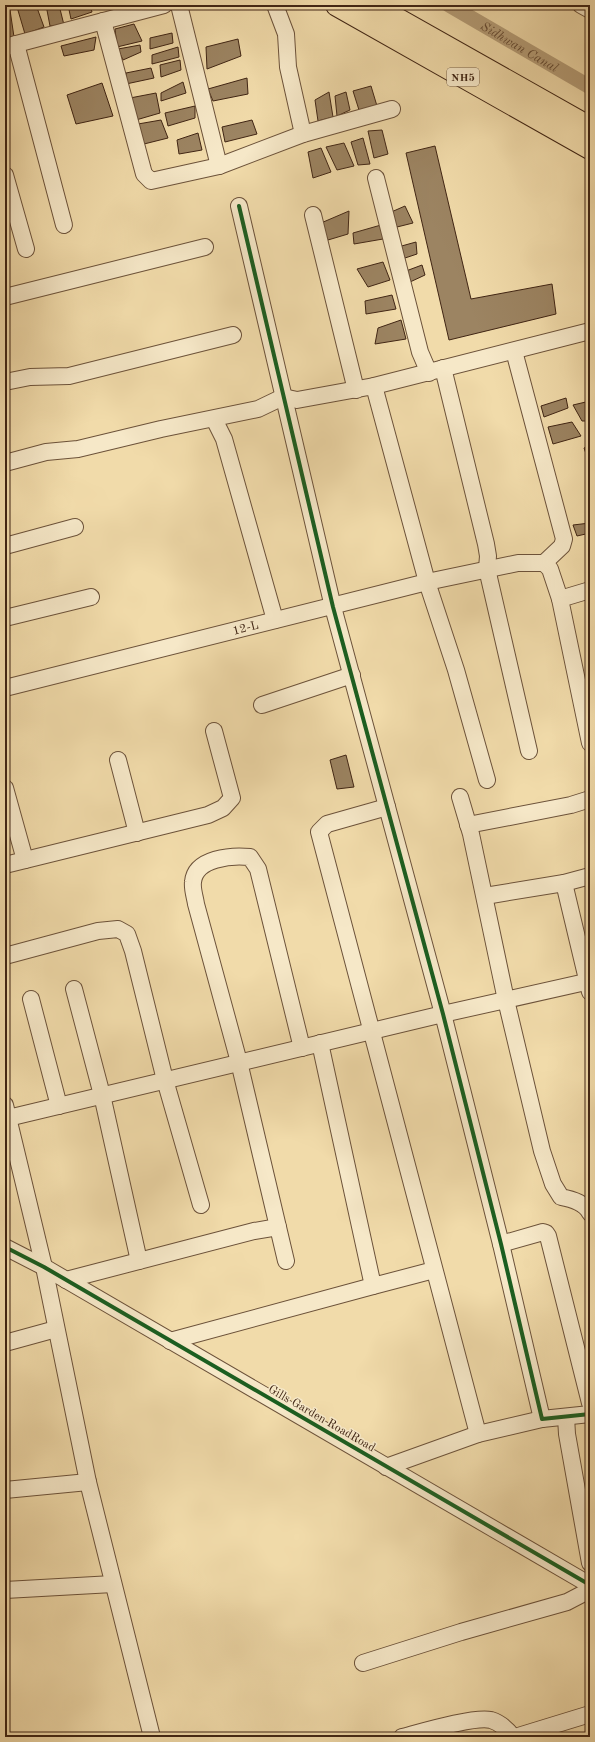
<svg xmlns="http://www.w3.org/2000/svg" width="595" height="1742" font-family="'Old Standard TT',serif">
<rect width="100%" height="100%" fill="#f1dbaa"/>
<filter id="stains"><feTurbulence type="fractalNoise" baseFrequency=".005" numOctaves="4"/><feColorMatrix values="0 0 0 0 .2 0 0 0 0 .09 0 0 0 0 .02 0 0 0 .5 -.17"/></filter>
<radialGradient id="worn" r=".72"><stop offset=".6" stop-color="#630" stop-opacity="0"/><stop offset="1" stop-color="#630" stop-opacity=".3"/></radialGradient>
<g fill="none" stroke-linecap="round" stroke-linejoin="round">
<path stroke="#b59d77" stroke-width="15" id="s1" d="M449 5 590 87"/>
</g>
<g fill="#9c8462" stroke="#402514">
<polygon points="30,5 36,5 44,27 25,34 17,7"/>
<polygon points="46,5 59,5 64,25 50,26"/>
<polygon points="68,5 90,5 92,12 71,19"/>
<polygon points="10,10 14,37 5,37 5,11"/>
<polygon points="134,24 142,41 117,47 115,29"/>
<polygon points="172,33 173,43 150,49 150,38"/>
<polygon points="96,37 94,50 64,56 61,46"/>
<polygon points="238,39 241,56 207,69 206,47"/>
<polygon points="140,45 141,52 123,60 118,49"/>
<polygon points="178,47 179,57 152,64 152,55"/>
<polygon points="180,60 181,70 161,77 160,65"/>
<polygon points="151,68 154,78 126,84 126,73"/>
<polygon points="247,78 248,94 213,101 208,89"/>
<polygon points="183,82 186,93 161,101 161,93"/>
<polygon points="102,83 113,116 76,124 67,95"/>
<polygon points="371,86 377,106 359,110 353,91"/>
<polygon points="329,92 333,117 318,121 315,100"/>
<polygon points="346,92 350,110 337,116 335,96"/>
<polygon points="156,93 160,113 136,120 130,98"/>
<polygon points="195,106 195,118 168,126 165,113"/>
<polygon points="161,120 168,138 144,144 138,124"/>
<polygon points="252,120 257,134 225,142 222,127"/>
<polygon points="382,130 388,154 374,158 368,131"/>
<polygon points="198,133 202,150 179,154 177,140"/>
<polygon points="363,138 370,164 358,165 351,142"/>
<polygon points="344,143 354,166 337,170 326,147"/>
<polygon points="435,146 471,299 552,284 556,314 449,340 406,153"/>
<polygon points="321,148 331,172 313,178 308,152"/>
<polygon points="405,206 413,223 397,227 389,213"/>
<polygon points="349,211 348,234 328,240 321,223"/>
<polygon points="381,225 383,239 354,244 353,233"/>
<polygon points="416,242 417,254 405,258 398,247"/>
<polygon points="383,262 390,280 368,287 357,269"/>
<polygon points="422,265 425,275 410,282 406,271"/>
<polygon points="392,295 396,309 366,314 365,301"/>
<polygon points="401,320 406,339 375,344 378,328"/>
<polygon points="566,398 568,408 544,417 541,406"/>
<polygon points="590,401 590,421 582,421 573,405"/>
<polygon points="572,422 581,436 553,444 548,427"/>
<polygon points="590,445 590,465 584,448"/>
<polygon points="590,523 590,533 577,536 573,525"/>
<polygon points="346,755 354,787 337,789 330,760"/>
</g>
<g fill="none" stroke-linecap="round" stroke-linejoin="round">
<g stroke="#6c523a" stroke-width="18">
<g id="minor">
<polyline points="179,5 219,166"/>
<polyline points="275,5 286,34 288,67 303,134"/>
<polyline points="581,5 590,10"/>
<polyline points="103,21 144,174 151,181 219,166 303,134 392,109"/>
<polyline points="16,44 64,225"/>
<polyline points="5,47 164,5"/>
<polyline points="5,175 26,249"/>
<polyline points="376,178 420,352 429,373"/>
<polyline points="239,206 333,607 443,1014 501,1244 542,1419 590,1414"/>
<polyline points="313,215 356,390"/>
<polyline points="5,297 205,247"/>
<polyline points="514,351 564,539 562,546 544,563"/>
<polyline points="443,368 486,544 488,556 487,569 529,751"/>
<polyline points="5,382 30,377 69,376 233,335"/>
<polyline points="374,386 590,331"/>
<polyline points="214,419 224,439 275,620"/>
<polyline points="5,463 46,452 78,449 161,429 258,409 283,397 297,400 374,386 427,582 456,670 487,780"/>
<polyline points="5,546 75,527"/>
<polyline points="590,590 560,599 590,743"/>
<polyline points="5,618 91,597"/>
<path id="s2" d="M5 688 427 582 518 563H544L550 569 560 599"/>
<polyline points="262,705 352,675"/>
<polyline points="118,760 137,833"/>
<polyline points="5,788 25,860"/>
<path d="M460 797 471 834 506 1000 542 1151 553 1184 561 1197C572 1199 585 1203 590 1213"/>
<polyline points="387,807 327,824 319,832 478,1434"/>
<polyline points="468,825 571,805 590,799"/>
<polyline points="5,865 208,815 223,808 232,798 214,731"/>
<polyline points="564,883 590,992"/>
<polyline points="485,896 564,883 590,876"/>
<polyline points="5,956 98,931 118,929 127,934 133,951 165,1080 201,1205"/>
<polyline points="74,989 102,1095 139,1261"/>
<polyline points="31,999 59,1106"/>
<polyline points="320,1043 373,1286 434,1270"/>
<polyline points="5,1105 44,1267 88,1482 152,1737"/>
<polyline points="8,1118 443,1014 590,981"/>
<polyline points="501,1244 543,1232 546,1233 548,1236 590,1403"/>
<polyline points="5,1247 44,1267 590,1585"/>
<path d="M286 1261 239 1062 196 904C195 897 192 889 193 882 195 858 232 855 250 857L258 869 302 1048"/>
<polyline points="66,1280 254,1231 278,1227"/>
<polyline points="170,1341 373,1286"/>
<polyline points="5,1343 56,1329"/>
<polyline points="566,1417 567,1434 590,1563"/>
<polyline points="386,1467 478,1434 542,1419"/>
<polyline points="5,1490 88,1482"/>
<polyline points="5,1590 113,1584"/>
<polyline points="363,1663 461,1632 567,1602 590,1590"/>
<path d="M402 1737C421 1732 474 1716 491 1720 501 1723 507 1729 513 1737"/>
<polyline points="515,1737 590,1714"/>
</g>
</g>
<g stroke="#402514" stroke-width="24">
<g id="highway">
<polyline points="337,5 590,148"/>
<polyline points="372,5 590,128"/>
</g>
</g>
<use href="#minor" stroke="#f6e8c8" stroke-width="16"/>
<use href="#highway" stroke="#f1dbaa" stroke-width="22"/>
<g stroke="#f6e8c8" stroke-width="6">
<g id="cycleway">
<polyline points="239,206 333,607 443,1014 501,1244 542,1419 590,1414"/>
<polyline points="5,1247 44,1267 590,1585"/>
</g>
</g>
<use href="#cycleway" stroke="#1b5e20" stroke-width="4"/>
</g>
<g text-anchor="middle" stroke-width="3" stroke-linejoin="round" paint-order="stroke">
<rect fill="#f6e8c8" stroke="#77604a" stroke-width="1" x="447" y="68" width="32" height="18" rx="3"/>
<g font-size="11" font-weight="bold" fill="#402514">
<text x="463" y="81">NH5</text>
</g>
<g font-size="12" fill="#402514" stroke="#f6e8c8">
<text dy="4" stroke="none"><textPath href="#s2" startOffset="248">12-L</textPath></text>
<text transform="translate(322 1418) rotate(30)" y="4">Gills Garden RoadRoad</text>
</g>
<g font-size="13" font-style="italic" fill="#634932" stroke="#f6e8c8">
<text dy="5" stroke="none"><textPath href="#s1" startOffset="82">Sidhwan Canal</textPath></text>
</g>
</g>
<rect width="595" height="1742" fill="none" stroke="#f1dbaa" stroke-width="20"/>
<rect x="6" y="6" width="583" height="1730" fill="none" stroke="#402514" stroke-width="2"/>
<rect x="10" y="10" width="575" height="1722" fill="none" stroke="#402514"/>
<rect width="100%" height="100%" filter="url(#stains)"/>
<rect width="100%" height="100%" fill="url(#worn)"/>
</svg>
